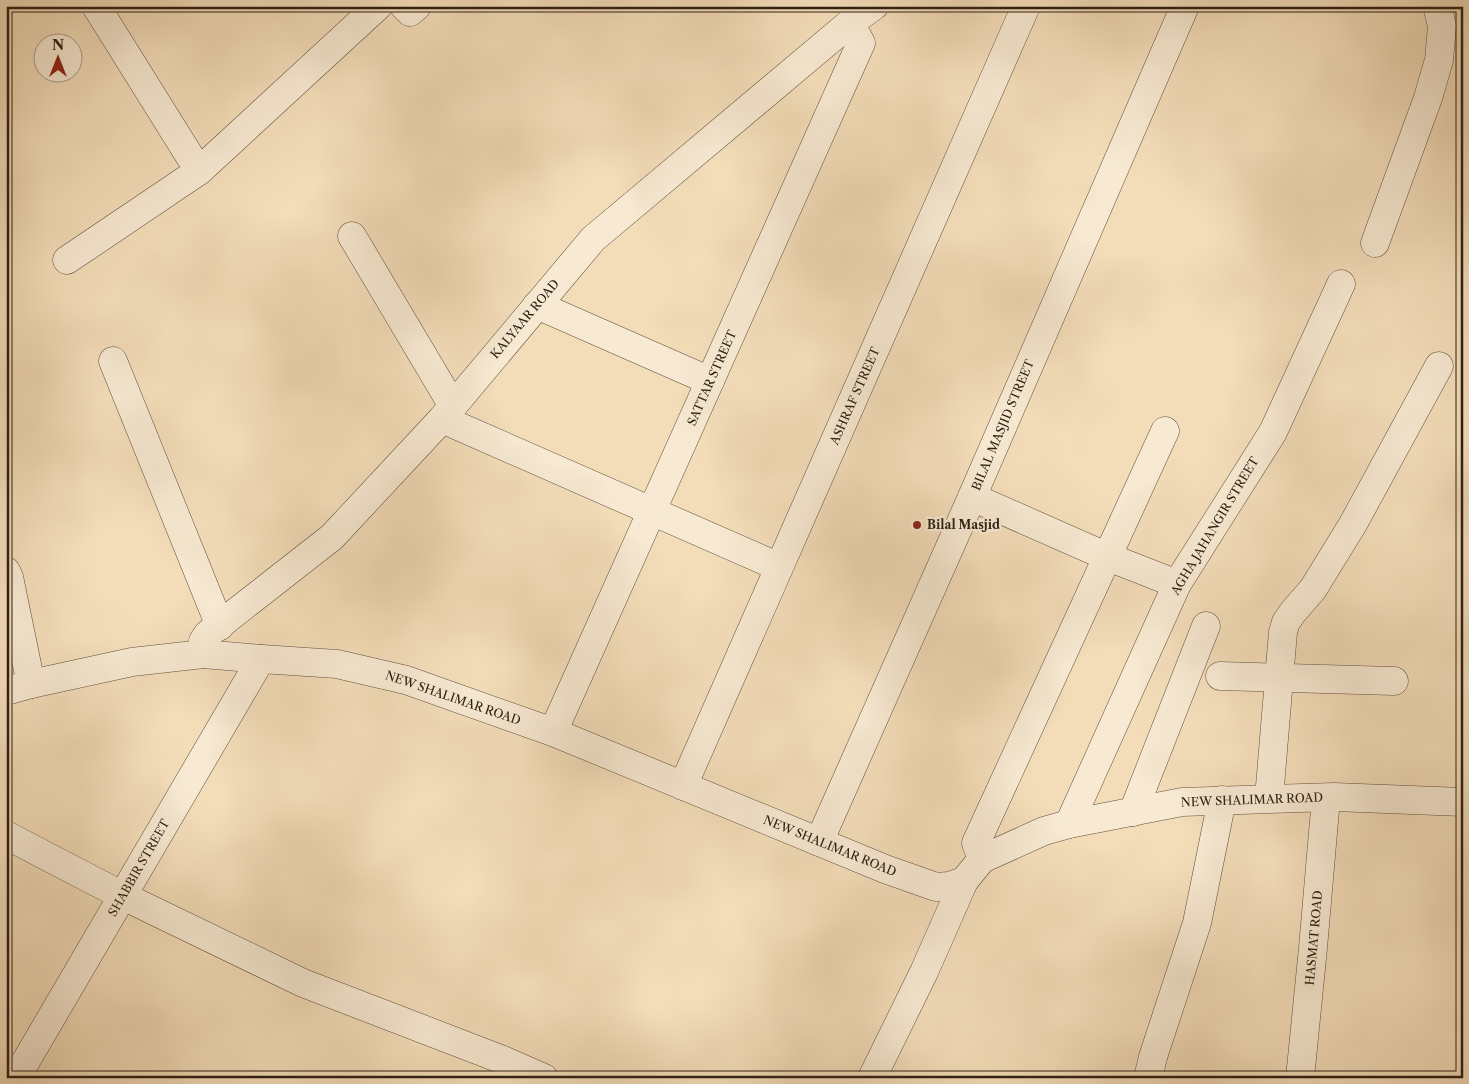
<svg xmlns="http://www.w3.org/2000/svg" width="1469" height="1084" font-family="'Libre Caslon Text',serif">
<rect width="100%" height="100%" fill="#f3ddb9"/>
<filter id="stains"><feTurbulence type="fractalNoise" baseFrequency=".004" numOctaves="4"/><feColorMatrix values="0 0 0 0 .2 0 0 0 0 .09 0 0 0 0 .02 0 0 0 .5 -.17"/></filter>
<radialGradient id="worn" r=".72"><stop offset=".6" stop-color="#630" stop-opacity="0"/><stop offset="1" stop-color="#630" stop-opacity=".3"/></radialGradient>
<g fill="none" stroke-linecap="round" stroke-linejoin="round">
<g stroke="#5f4f3e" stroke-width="29">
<g id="minor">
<polyline points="96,6 199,171"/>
<polyline points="404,6 410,12 417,6"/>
<polyline points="352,236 453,406"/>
<polyline points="1375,243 1428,98 1439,60 1442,26 1437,6"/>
<polyline points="67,260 199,171 378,6"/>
<polyline points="537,305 710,381"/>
<polyline points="113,361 220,626"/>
<polyline points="442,419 779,567"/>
<polyline points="972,497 1108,557 1177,584"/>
<polyline points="6,571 9,577 31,684"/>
<polyline points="203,654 203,641 208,634 332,537 442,419 593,239 850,23 874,6"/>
<polyline points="1220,676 1394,681"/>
<polyline points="6,691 31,684 132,662 203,654 261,659 337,664 406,680 553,732 885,869 936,887 949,886 964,881 982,859 1044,831 1069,824 1182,802 1334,797 1463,802"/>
<polyline points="553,732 861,43 850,23"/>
<polyline points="683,786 1026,6"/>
<polyline points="1269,798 1283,632 1286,622 1293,612 1313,589 1353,524 1439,366"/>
<polyline points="1133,812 1206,626"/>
<polyline points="1069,824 1177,584 1273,432 1341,284"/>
<polyline points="6,835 123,896 303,983 503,1060 544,1078"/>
<polyline points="819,842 972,497 1185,6"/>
<polyline points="982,859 976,843 1165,431"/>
<polyline points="16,1078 261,659"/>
<polyline points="872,1078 924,972 964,881"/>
<polyline points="1148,1078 1153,1057 1197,923 1222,800"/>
<polyline points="1300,1078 1313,948 1326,798"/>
</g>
</g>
<use href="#minor" stroke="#f7e9d2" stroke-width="28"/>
</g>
<circle fill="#8f2418" stroke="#f7e9d2" stroke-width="2" cx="917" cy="525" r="5"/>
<g text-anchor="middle" stroke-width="5" stroke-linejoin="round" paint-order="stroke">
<g font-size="12" fill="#2e2015" stroke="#f7e9d2">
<text transform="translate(525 319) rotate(-50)" y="4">KALYAAR ROAD</text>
<text transform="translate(712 378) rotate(-66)" y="4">SATTAR STREET</text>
<text transform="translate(855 396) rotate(-66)" y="4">ASHRAF STREET</text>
<text transform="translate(1003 425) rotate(-67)" y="4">BILAL MASJID STREET</text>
<text transform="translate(1215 526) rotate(-59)" y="4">AGHA JAHANGIR STREET</text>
<text transform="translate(453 698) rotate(19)" y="4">NEW SHALIMAR ROAD</text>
<text transform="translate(1252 800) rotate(-2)" y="4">NEW SHALIMAR ROAD</text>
<text transform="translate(830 846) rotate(22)" y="4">NEW SHALIMAR ROAD</text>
<text transform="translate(139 868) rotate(-60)" y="4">SHABBIR STREET</text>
<text transform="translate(1314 938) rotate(-85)" y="4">HASMAT ROAD</text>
</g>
<g font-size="12" font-weight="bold" fill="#2e2015" stroke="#f7e9d2" text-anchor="start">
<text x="927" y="529">Bilal Masjid</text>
</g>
</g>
<rect width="1469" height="1084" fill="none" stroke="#f3ddb9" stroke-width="25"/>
<rect x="8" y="8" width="1454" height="1069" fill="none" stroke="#2e2015" stroke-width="2.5"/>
<rect x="12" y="12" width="1444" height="1059" fill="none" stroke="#2e2015"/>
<g transform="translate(58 58)"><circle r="24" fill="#f7e9d2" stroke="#a79986"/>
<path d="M0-4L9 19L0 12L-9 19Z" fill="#8f2418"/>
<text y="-8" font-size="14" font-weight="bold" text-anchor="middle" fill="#2e2015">N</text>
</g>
<rect width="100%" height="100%" filter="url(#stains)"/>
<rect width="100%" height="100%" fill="url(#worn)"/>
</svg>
